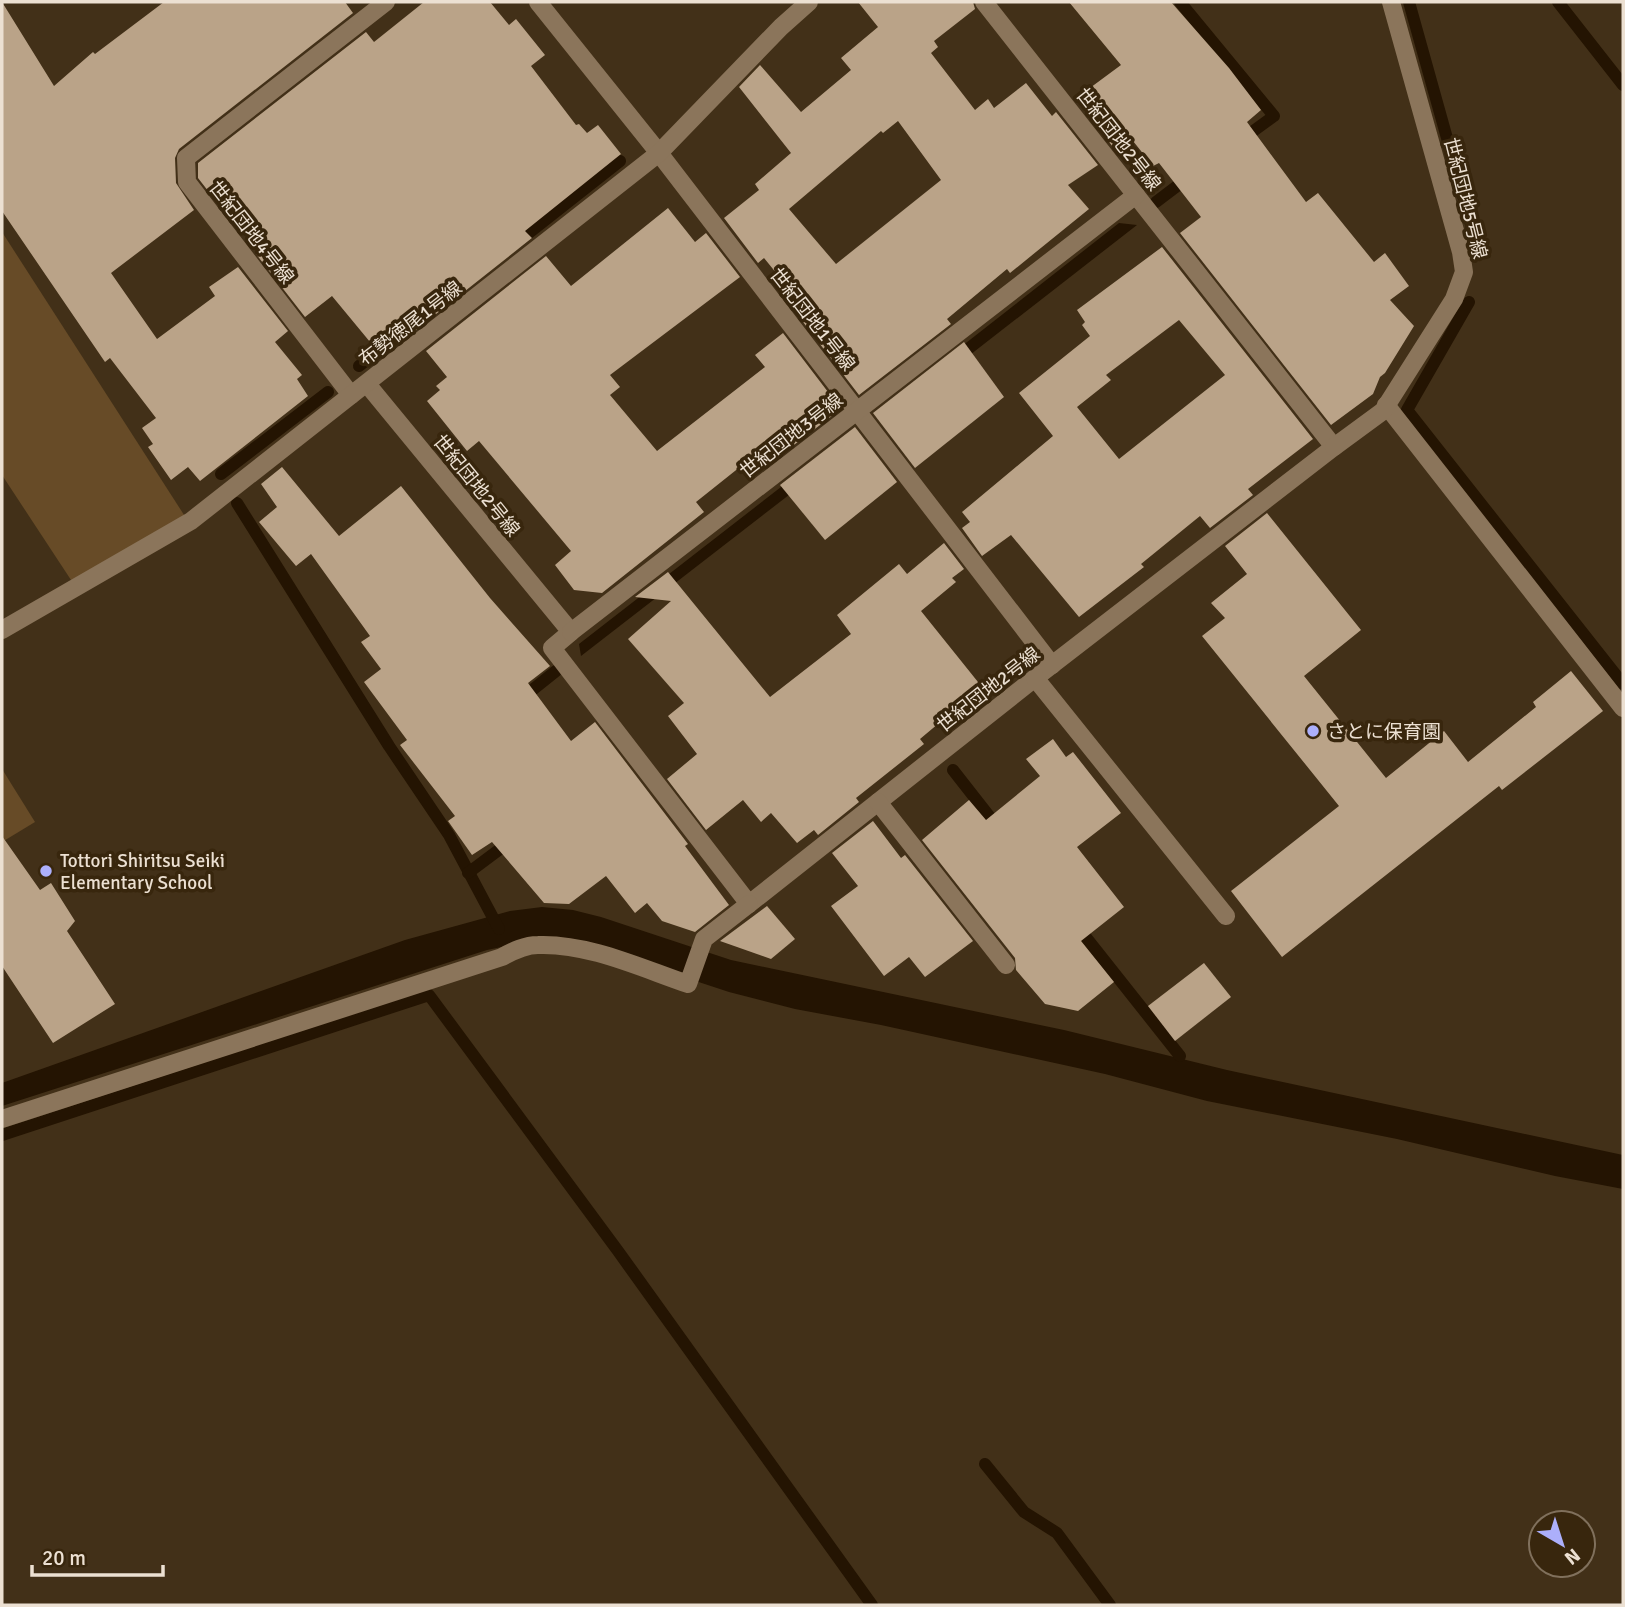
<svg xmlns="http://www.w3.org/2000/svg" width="1625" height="1607" font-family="Signika,'Noto Sans JP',sans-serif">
<rect width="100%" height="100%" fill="#423018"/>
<g fill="#674b27">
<polygon points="2,232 186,518 73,583 2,475"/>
<polygon points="2,769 35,822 2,842"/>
</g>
<g fill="#241402">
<polygon points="1119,223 1137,225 889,418 888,404"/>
<polygon points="839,442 856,443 581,656 579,644"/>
<polygon points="542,907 573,910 601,917 731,960 1064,1030 1227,1070 1623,1155 1623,1189 1555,1176 1397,1139 1207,1101 1105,1074 881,1025 795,1009 729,992 638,962 521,943 487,950 2,1106 2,1083 405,940 510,911"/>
</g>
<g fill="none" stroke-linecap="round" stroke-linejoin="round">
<g stroke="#241402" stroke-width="12">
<polyline points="1180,2 1274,116 1241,140"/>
<polyline points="1409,2 1476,242"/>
<polyline points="1558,2 1623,85"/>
<polyline points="1156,202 1189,177"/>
<polyline points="516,243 620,161"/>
<polyline points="1469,302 1407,410 1623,684"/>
<polyline points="359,366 419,319"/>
<polyline points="221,474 328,392"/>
<polyline points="237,503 389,746 449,835 499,929"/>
<polyline points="521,699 556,671"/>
<polyline points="953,770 1000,830"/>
<polyline points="468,873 512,840"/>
<polyline points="1077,926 1180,1056"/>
<polyline points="2,1135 429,995 618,1251 872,1605"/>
<polyline points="985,1464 1024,1512 1057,1533 1110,1605"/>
</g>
</g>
<g fill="#baa388" fill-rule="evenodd">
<polygon points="2,2 54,86 93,52 95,54 164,2 345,2 353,13 179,149 175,158 176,183 194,210 111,273 157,339 215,296 209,287 238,267 288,331 275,342 302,375 297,379 308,396 200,481 188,467 171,480 148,447 153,444 142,428 156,418 110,358 105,362 2,211"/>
<polygon points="424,2 490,2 509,25 516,19 545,55 531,66 576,125 579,124 587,133 598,125 621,154 525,231 532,238 412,333 405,325 375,348 332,296 305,317 256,254 261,250 215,194 212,196 198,178 198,163 366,32 374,42"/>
<path d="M858 2H973L975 9 934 41 938 47 931 53 975 110 988 99 994 108 1026 83 1052 116 1056 112 1098 165 1068 185 1089 209 1010 273 1007 269 947 319 951 324 859 395 800 318 808 312 764 258 758 263 724 218 759 190 755 184 791 153 739 87 760 65 801 112 851 70 841 58 878 27ZM898 121 941 180 836 264 789 209 881 131 883 133Z"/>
<polygon points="1069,2 1171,2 1229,68 1261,110 1247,122 1306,202 1318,193 1374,262 1385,253 1409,286 1390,300 1414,326 1385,373 1380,377 1373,394 1331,425 1180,233 1201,217 1159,163 1153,166 1133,141 1117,152 1075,99 1121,65"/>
<polygon points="668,208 695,242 706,233 740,277 610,375 620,387 610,395 657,451 765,367 755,355 783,333 841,409 765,467 755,455 696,502 704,512 602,593 574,590 555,565 571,551 479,441 467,451 427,401 440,390 436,386 447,377 426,351 546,256 571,286"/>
<path d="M1162 247 1313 439 1248 489 1253 495 1210 528 1200 516 1141 564 1144 567 1079 617 1011 535 982 556 962 528 970 522 962 512 1053 436 1019 393 1090 336 1082 325 1085 322 1077 310ZM1179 320 1225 375 1119 459 1077 407 1111 380 1106 375Z"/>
<polygon points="964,342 1004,397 915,468 873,413"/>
<polygon points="855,427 897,482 825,540 780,485"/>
<polygon points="282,467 339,536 401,486 490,598 550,666 528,683 571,741 595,722 688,844 685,846 729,905 695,932 662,921 647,903 635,913 606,876 569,904 544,903 492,842 472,855 448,821 455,816 400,745 407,740 364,682 381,669 361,642 370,636 311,554 296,566 259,522 277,507 261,484"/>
<polygon points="1267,513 1361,630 1304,676 1386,778 1444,731 1468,762 1536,707 1533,702 1571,671 1603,711 1502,790 1499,786 1282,957 1231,891 1339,806 1202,636 1225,618 1211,603 1247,574 1225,546"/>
<polygon points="944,543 964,569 952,578 956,582 921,611 982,687 920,739 924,744 856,798 859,802 818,835 814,830 797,843 771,813 761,822 743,800 706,830 667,779 697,754 668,716 684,703 628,639 671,601 635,597 668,572 770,697 851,634 837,615 899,564 907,574"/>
<polygon points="1053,739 1066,757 1073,752 1121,813 1077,847 1124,907 1081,941 1114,982 1078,1011 1045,1004 1016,970 1015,958 922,840 969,800 986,820 1040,776 1026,759"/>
<polygon points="873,821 901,858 905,855 973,941 925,977 909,957 884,976 831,906 858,886 832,853"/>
<polygon points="2,836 40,890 51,883 75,921 67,931 115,1004 53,1043 2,966"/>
<polygon points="767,906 795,939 771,959 720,941"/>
<polygon points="1204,963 1231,997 1175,1041 1148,1006"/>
</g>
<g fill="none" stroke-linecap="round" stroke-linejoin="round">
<g stroke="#8b755b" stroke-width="18">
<polyline points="538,2 659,153 1052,665"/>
<polyline points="367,384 571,632 552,648 749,904 1035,678 1334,447 984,2"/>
<polyline points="351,395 187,182 186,158 386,2"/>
<polyline points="1386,405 1623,708"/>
<polyline points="1334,447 1383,411 1454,299 1464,272 1461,252 1391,2"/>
<polyline points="2,630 191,521 659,153 781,27 809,2"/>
<polyline points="571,632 1136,195"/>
<polyline points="1035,678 1226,916"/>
<polyline points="878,802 1006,965"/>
<path d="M2 1119 502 957C513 951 525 945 538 945 588 943 641 968 688 984L704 939 749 904"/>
</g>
</g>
<g fill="#acaffb" stroke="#38260d" stroke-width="2.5">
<circle cx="1313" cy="731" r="7"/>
<circle cx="46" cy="871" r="7"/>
</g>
<g text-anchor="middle" stroke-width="7" stroke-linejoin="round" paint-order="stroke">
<g font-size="19" fill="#ece0d2" stroke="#38260d">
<text transform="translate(1119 139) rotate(52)" y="7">世紀団地2号線</text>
<text transform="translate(1466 198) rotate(76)" y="7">世紀団地5号線</text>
<text transform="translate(252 232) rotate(52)" y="7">世紀団地4号線</text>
<text transform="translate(813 319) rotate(52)" y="7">世紀団地1号線</text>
<text transform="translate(410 323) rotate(-38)" y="7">布勢徳尾1号線</text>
<text transform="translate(791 435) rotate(-38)" y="7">世紀団地3号線</text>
<text transform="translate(477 485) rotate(51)" y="7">世紀団地2号線</text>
<text transform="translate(988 689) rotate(-38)" y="7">世紀団地2号線</text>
</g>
<g font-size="19" fill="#ece0d2" stroke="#38260d" text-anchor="start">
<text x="1327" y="738">さとに保育園</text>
<text x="60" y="867">Tottori Shiritsu Seiki<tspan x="60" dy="22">Elementary School</tspan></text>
</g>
</g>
<rect width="1625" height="1607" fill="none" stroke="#ece0d2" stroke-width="7"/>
<g transform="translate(1562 1544) rotate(141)"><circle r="33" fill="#38260d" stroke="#80705c" stroke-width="2"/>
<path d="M0-5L12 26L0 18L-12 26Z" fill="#acaffb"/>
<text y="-10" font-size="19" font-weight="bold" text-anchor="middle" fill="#ece0d2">N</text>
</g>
<path d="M32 1565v10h131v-10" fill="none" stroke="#ece0d2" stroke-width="3.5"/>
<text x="42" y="1565" font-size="21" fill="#ece0d2" stroke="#38260d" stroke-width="5" paint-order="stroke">20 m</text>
</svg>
